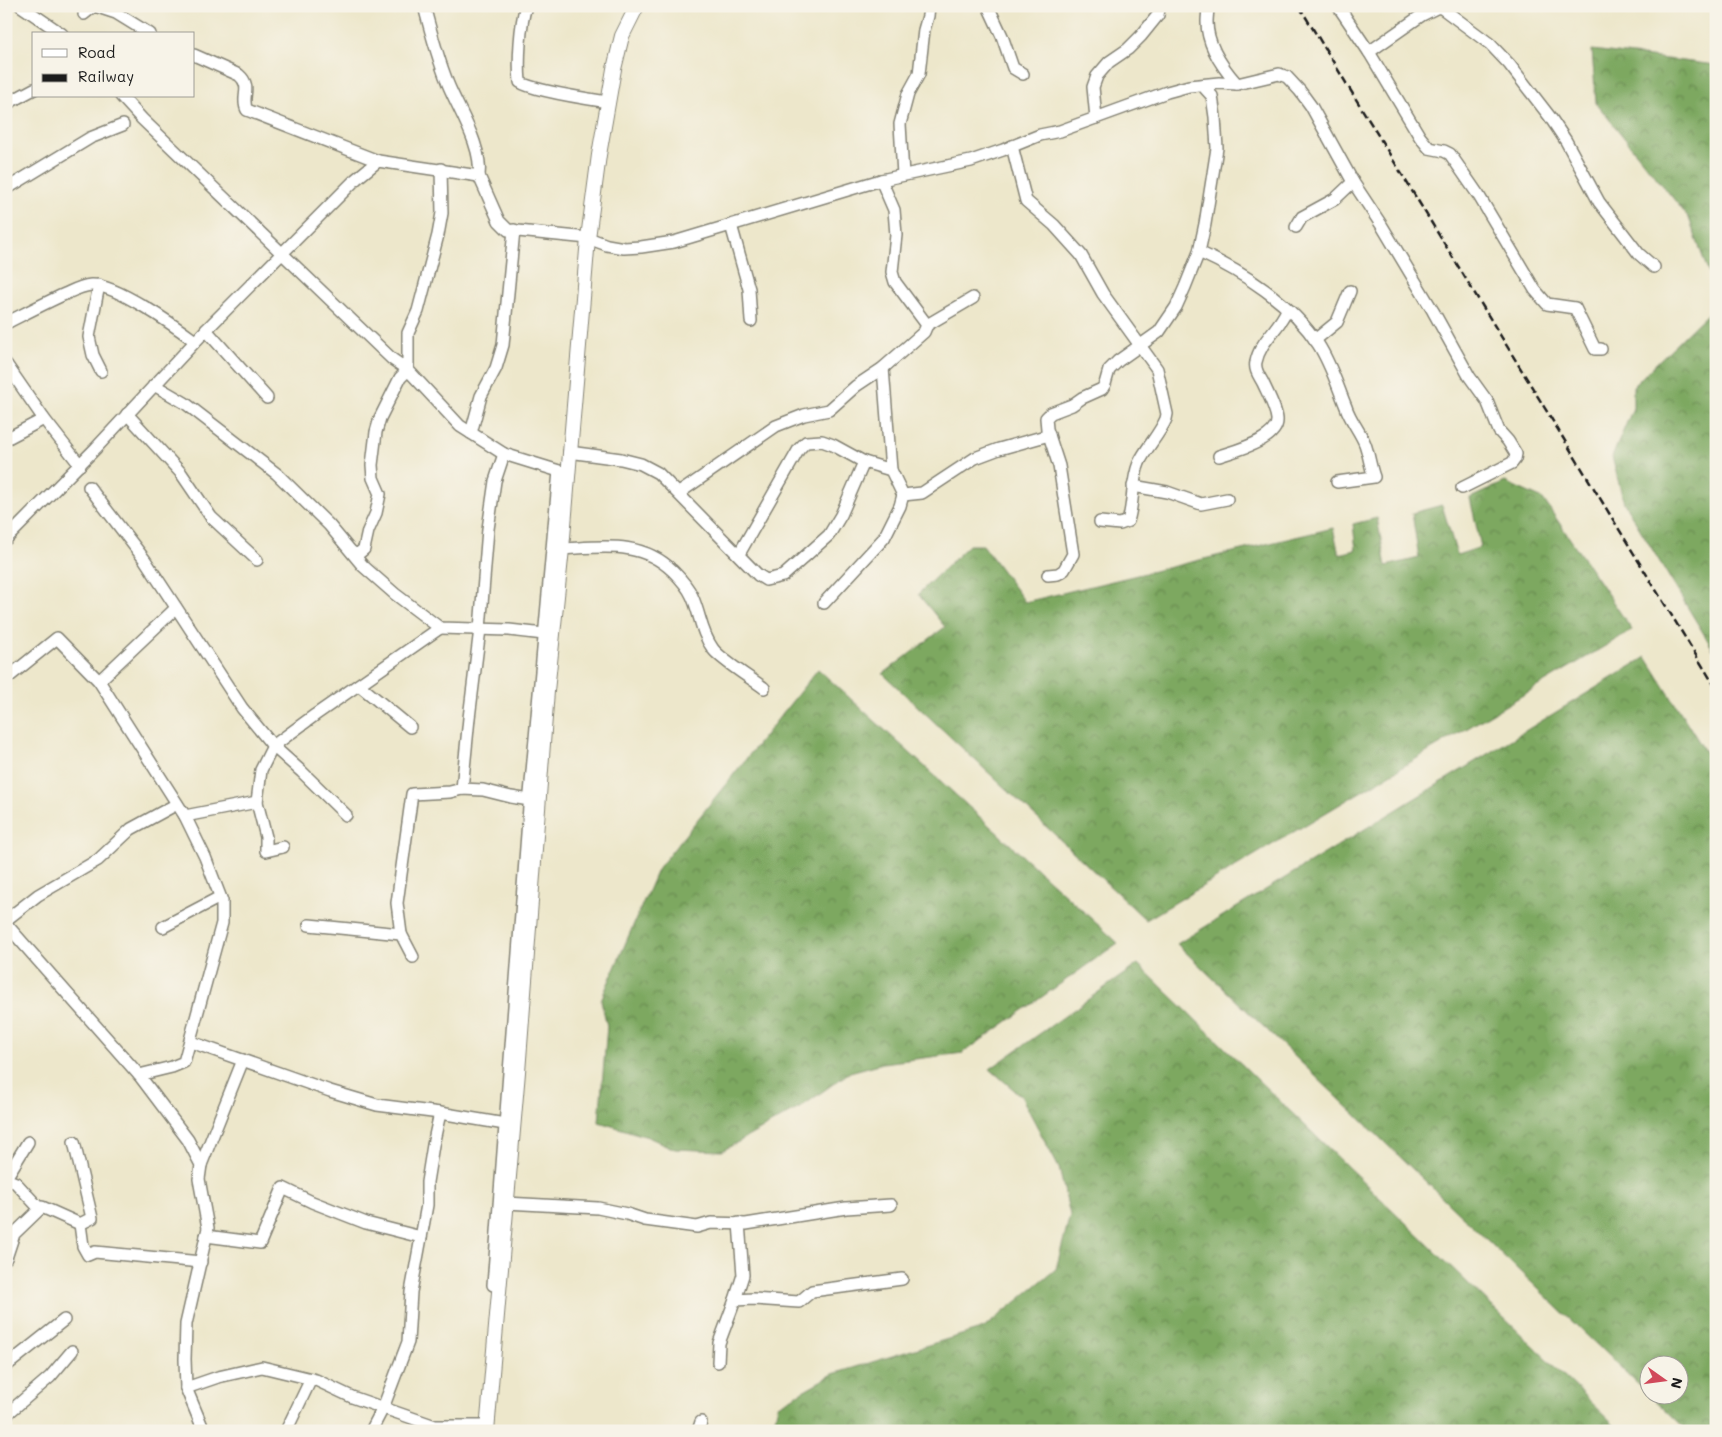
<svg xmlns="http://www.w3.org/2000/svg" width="1722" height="1437" font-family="Mali,sans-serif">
<defs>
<pattern id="forest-crowns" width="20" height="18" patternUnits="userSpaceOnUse" patternTransform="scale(1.25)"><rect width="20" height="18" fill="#7da860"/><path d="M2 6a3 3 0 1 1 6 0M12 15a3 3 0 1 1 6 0" fill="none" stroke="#66884e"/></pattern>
</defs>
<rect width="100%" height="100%" fill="#f7f3e8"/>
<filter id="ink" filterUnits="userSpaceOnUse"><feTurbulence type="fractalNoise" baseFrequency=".02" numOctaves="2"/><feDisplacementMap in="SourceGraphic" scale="10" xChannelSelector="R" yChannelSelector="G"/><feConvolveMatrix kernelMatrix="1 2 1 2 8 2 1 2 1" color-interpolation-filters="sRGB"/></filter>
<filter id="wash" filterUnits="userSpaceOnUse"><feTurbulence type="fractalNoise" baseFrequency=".0096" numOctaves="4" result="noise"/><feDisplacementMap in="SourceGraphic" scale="20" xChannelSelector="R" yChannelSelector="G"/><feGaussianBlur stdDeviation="1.12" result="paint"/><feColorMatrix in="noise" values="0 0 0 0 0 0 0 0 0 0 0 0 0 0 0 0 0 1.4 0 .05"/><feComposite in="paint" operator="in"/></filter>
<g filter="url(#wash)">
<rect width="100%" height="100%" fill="#ede7cb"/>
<g fill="url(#forest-crowns)" stroke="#4c623e" fill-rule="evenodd">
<polygon points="1592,50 1716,65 1716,294 1689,218 1596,103"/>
<polygon points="1716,305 1716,654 1624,503 1612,457 1633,408 1633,386"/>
<polygon points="1505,482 1543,499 1632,630 1146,920 883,674 945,627 918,594 969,545 983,545 1025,602 1333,528 1339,554 1356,550 1353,524 1377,518 1386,566 1419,558 1412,513 1442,505 1457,555 1481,547 1470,498"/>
<path d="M1646 657 1716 769V1431H1687L1177 944ZM1680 1364V1394H1650V1364Z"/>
<polygon points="818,669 1118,943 963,1053 883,1063 850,1072 801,1107 722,1151 675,1149 648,1137 599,1122 607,1026 601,1000 657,870"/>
<polygon points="1138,964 1621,1431 772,1431 778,1405 833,1374 984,1328 1056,1269 1070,1215 1059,1168 1021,1096 990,1069"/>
</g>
</g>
<g filter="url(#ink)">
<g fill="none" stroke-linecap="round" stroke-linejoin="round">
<g stroke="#848274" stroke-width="14">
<g id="minor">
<polyline points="21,6 62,34"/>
<polyline points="95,6 116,13 150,34"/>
<path d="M424 6C431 33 438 59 448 84 459 111 483 147 479 176"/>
<path d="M526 6C520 24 518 62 520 82 533 91 589 99 608 102"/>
<polyline points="988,6 1002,36 1013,68 1023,74"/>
<path d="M1208 6C1208 11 1207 17 1207 22 1207 45 1222 67 1237 84"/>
<polyline points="1338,6 1369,52 1420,137 1429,148 1444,151 1450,154 1479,196 1535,290 1547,304 1575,308 1595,349 1601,349"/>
<polyline points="84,14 94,6"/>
<polyline points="1369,52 1422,15 1438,7 1443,9 1490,44 1509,64 1550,117 1566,141 1599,202 1639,254 1654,267"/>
<path d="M194 55 239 75C253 87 240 98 247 110L378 161"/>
<polyline points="121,96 142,119 392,359 408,370 460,426 504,454 559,471 530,794 493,1285"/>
<polyline points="6,104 34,89"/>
<polyline points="1096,118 1093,87 1097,76 1109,62 1128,49 1141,36 1158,15 1159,9 1157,6"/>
<path d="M1012 146 1026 201 1054 225 1081 255 1103 294 1157 369 1167 414 1166 419C1159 435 1146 448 1139 463 1131 482 1134 503 1128 521L1120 524 1100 522"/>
<polyline points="903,175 900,124 908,94 919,74 924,30 928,16 929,6"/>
<polyline points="6,189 90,138 123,125"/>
<polyline points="731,225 749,289 751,321"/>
<polyline points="1296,227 1302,217 1335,199 1353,182"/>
<path d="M1199 252C1243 272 1291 303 1318 344 1331 364 1337 385 1346 407 1350 420 1360 431 1365 444 1369 455 1370 466 1374 477L1337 482"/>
<polyline points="99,285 89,337 93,355 101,371"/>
<path d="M6 323C26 313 45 303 65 294 74 290 81 286 91 285 114 283 175 326 195 341"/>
<polyline points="927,325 973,298"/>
<polyline points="206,330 267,398"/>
<polyline points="1315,340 1337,322 1350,291"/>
<polyline points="6,364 44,419 80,465"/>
<polyline points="154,385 185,403 277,474 329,525 363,566 395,594 440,628 509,630 544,634"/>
<polyline points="127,414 181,473 211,517 257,560"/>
<polyline points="471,433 481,396 496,368 503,345 514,230"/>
<polyline points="6,439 44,419"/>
<polyline points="569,452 621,459 641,464 658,473 758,575 766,580 783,576 829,535 841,515 864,462"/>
<path d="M1219 456C1234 451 1279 440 1277 419 1276 408 1268 394 1263 383 1260 377 1254 370 1256 362 1260 341 1279 329 1287 310"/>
<polyline points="1133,486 1167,492 1201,504 1227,499"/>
<polyline points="89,487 145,560 242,708 273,746 302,772 346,815"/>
<polyline points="679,493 776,426 804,415 829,410 856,386 883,368 924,332 927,325 895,282 892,272 896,235 894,210 881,180"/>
<polyline points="903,495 922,493 975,458 999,449 1049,435"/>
<polyline points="6,539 96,448 206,330 356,179 378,161 479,176 499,221 508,230 588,238 607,245 624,248 641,247 674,242 881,180 971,161 1003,150 1040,135 1060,131 1167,92 1189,86 1219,83 1237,84 1279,74 1287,77 1300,91 1311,106 1353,182 1382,226 1433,311 1469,376 1487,401 1499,431 1508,441 1516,454 1515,459 1512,463 1462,488"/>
<path d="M562 549C603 547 641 540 673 571 680 578 688 587 692 596 700 613 701 633 713 649 721 660 752 679 764 688"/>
<polyline points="353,553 358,554 364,549 368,531 376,513 380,494 373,478 372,465 376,432 380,418 400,378 408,370 408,333 418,311 438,235 442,213 441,169"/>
<polyline points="739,554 799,449 806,442 822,441 833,445 864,462 891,470"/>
<polyline points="1048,575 1058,574 1064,570 1073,554 1059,466 1047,429 1046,418 1051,413 1072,405 1082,398 1102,389 1105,384 1109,370 1118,361 1159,332 1176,307 1185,287 1199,252 1205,224 1217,148 1215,117 1212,96 1202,85"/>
<polyline points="824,603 884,538 900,506 903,495 891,470 883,368"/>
<polyline points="6,679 57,638 99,681 185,816 205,857 222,901 222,923 184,1062 172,1067 139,1075"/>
<polyline points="99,681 176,608"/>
<polyline points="359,685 410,727"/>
<polyline points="462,789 469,718 480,629 488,529 495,481 504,454"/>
<polyline points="185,816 257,802"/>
<polyline points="283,847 266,851 266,837 257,802 261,770 273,746 315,715 440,628"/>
<polyline points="6,920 38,895 98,860 131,829 177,804"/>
<polyline points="6,924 139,1075 188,1140 201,1165 199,1179 208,1228 186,1324 185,1359 186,1388 204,1431"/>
<polyline points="309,925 401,934 413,957"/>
<polyline points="163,927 220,897"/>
<polyline points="401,934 397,903 412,794 450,792 462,789 483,790 511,797 530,800"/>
<polyline points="191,1042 330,1091 377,1105 440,1113 505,1124"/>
<polyline points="74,1142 92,1218 80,1224"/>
<polyline points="201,1165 243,1060"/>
<polyline points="6,1178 28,1142"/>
<polyline points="6,1179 16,1183 40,1209"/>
<polyline points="506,1203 598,1208 627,1214 645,1220 697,1227 711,1223 746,1224 846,1208 891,1205"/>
<polyline points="206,1236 260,1243 283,1188 312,1202 366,1223 421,1237"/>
<polyline points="6,1258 14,1234 42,1207 80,1224 83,1246 88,1255 95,1252 201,1262"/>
<polyline points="735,1300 743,1275 739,1223"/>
<polyline points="718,1362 719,1343 735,1300 753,1299 799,1302 812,1291 902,1279"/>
<polyline points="6,1366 64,1320"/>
<polyline points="186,1388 218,1377 262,1367 316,1380 352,1397 435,1426 481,1426"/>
<polyline points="6,1415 50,1377 72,1351"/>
<polyline points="286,1431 311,1379"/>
<polyline points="371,1431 383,1408 408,1342 411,1292 427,1205 427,1182 433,1145 440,1113"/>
<polyline points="698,1431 701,1422"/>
</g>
</g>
<g stroke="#848274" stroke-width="16">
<polyline id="major" points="487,1431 518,1072 547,691 562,549 588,238 599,155 614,69 622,36 637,6"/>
</g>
<use href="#minor" stroke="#fff" stroke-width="11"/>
<use href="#major" stroke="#fff" stroke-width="14"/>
<polyline stroke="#1c1c1c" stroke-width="2.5" stroke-dasharray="8 4" stroke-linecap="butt" points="1299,6 1716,688"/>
</g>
</g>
<rect width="1722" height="1437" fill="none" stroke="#f7f3e8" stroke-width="25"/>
<rect x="32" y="32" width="162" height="65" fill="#f7f3e8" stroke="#9f9d96"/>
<rect x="42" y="49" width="25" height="8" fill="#ffffff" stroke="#9f9d96"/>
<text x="78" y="58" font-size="15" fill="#1c1c1c">Road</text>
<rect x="42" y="74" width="25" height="8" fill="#1c1c1c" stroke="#9f9d96"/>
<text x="78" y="82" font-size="15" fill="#1c1c1c">Railway</text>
<g transform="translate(1664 1380) rotate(104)"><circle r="24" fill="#f7f3e8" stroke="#9f9d96"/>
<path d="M0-4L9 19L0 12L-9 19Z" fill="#d1495b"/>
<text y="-8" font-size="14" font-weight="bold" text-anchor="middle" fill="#1c1c1c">N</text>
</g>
</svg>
